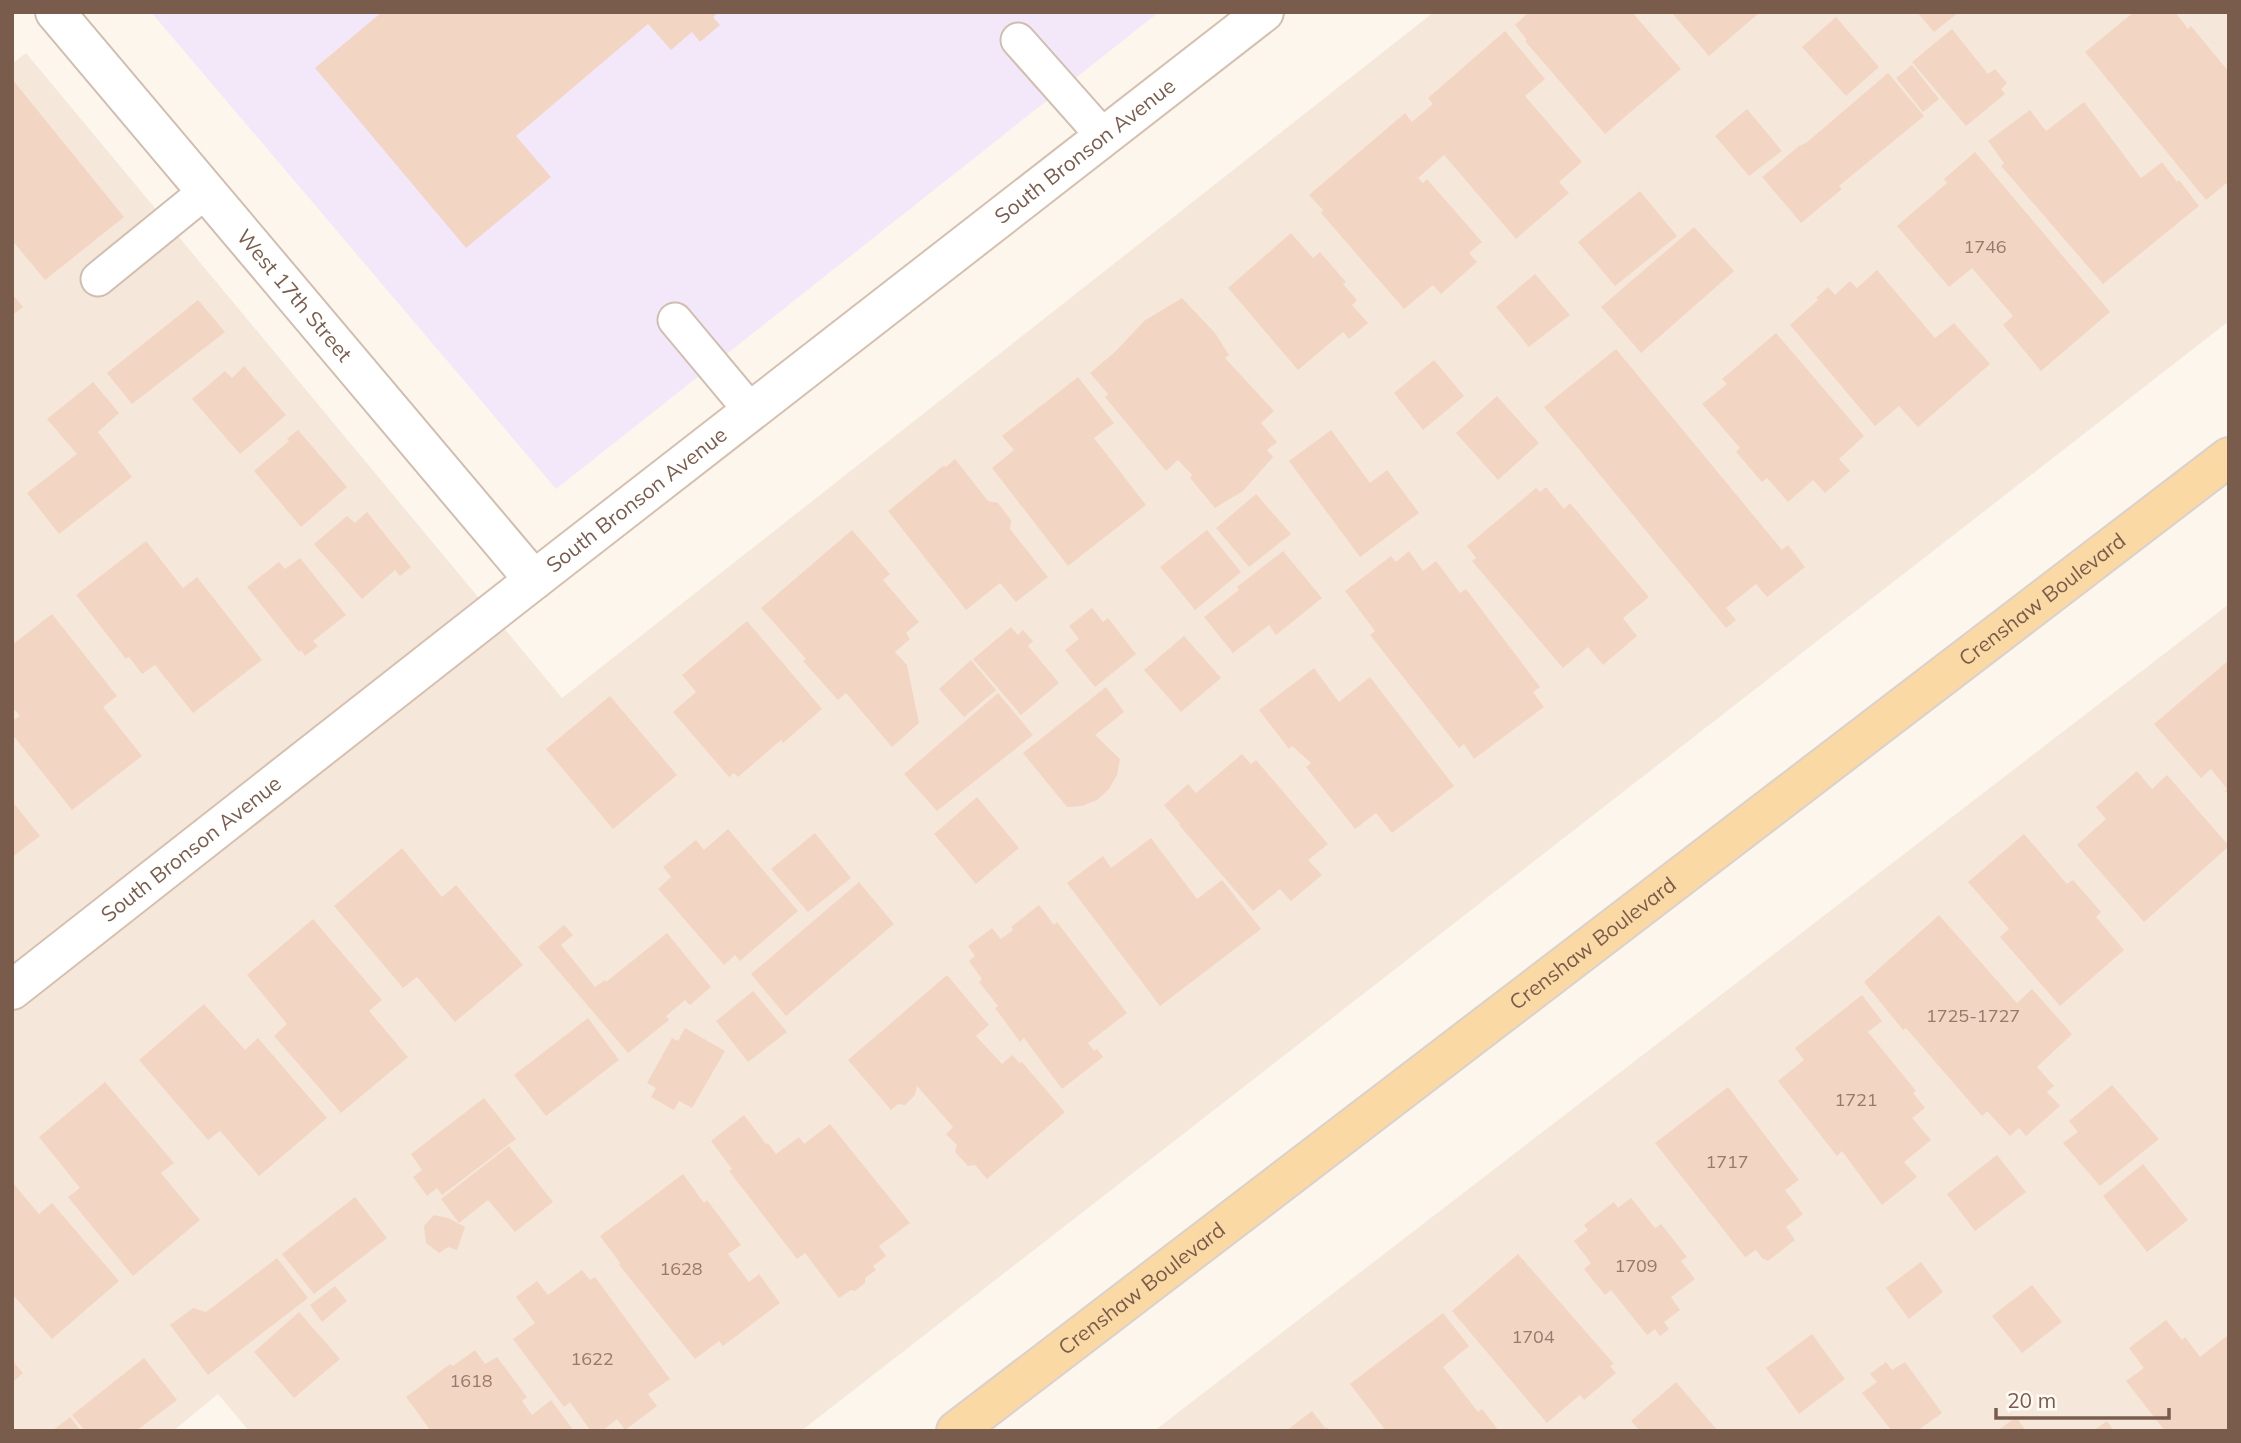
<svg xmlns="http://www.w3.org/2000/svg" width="2241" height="1443" font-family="Mulish,sans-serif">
<rect width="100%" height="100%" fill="#fdf6ec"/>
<g fill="#f5e8da">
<polygon points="1434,12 2229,12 2229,321 801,1431 249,1431 218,1394 173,1431 12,1431 12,64 26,53 562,698"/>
<polygon points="2229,604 2229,1431 1154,1431"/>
</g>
<polygon fill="#f3e8fa" points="151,12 1159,12 556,489"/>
<g fill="#f3d5c3">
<polygon points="382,12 719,12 713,17 720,25 700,42 692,32 671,50 648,24 516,136 551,177 466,248 315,68"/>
<polygon points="1529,12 1632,12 1681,69 1605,134 1525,41 1527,40 1515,25"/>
<polygon points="1671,12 1760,12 1709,56"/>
<polygon points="1917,12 1959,12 1934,32"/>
<polygon points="2134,12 2175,12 2188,29 2191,26 2229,72 2229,181 2206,200 2085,52"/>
<polygon points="1836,17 1879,67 1846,96 1802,47"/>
<polygon points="1952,29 1988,74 1995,69 2007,83 2001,89 2005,94 1966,126 1912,62"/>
<polygon points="1505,31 1545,79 1525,96 1582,162 1559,182 1569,193 1516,239 1444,155 1418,178 1423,183 1427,179 1482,242 1469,253 1477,262 1441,294 1433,285 1404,309 1321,213 1323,210 1309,195 1405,113 1412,122 1433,104 1428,98"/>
<polygon points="1912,65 1939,99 1923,112 1896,78"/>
<polygon points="1888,73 1924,116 1839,186 1842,189 1801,223 1762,177 1799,146 1806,143"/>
<polygon points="12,79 124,217 45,280 12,240"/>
<polygon points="2084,102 2141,178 2162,162 2177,182 2179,180 2199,206 2103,284 2001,166 2004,163 1988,141 2030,110 2046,131"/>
<polygon points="1747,109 1782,151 1749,176 1715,136"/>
<polygon points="1975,152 2110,312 2041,371 2003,325 2013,316 1972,268 1949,287 1897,226 1947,183 1944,179"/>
<polygon points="1640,191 1677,236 1615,286 1578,242"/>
<polygon points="1694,227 1734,271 1641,353 1601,307"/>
<polygon points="1291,233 1313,258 1320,252 1346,282 1343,284 1357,300 1352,305 1368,323 1349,339 1343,332 1298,370 1228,288"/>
<polygon points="1877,270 1935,338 1954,323 1990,364 1918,427 1899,406 1875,426 1790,325 1818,300 1816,298 1828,287 1835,295 1850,281 1857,288"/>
<polygon points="1535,274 1570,315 1529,347 1496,307"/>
<polygon points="12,294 23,307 12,315"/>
<polygon points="1182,298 1215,333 1229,355 1225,358 1274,411 1261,423 1277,442 1267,450 1273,457 1243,491 1215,508 1190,478 1192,475 1178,460 1166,471 1105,397 1108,394 1090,373 1116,351 1144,321"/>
<polygon points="198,300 225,332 132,404 107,373"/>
<polygon points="1776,333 1864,436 1839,459 1850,471 1825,493 1813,480 1788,502 1767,478 1762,482 1736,452 1740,448 1702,404 1727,384 1722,379"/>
<polygon points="1616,349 1782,550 1788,545 1805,567 1767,597 1756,584 1726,608 1736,620 1726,628 1544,407"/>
<polygon points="1434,360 1464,396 1423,430 1394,393"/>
<polygon points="244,366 286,415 240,454 192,399 225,371 232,378"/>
<polygon points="1078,377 1114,423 1094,438 1146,505 1068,566 992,468 1014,450 1002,436"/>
<polygon points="93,382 119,413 98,432 132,477 59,534 27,493 77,454 47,419"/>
<polygon points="1497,396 1539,443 1498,480 1456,433"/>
<polygon points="298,430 347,487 301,527 254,471 289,441 287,439"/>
<polygon points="1331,430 1370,483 1387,470 1419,513 1360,557 1289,461"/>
<polygon points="955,459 988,501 998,503 1011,520 1010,529 1048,577 1016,602 1000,583 966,610 888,511 943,466 946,467"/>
<polygon points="1546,487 1564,509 1570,503 1649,597 1623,618 1637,636 1603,665 1588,647 1563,668 1472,561 1476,558 1467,546 1536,488 1540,492"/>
<polygon points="1256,494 1291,534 1249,567 1216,528"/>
<polygon points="367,512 411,567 400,576 395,570 362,599 314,544 347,516 355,523"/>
<polygon points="852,530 890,574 883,580 919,622 906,633 910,639 895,652 907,665 919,723 892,747 846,693 838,700 803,661 806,659 761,608"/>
<polygon points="1207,530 1241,572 1195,610 1160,567"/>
<polygon points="146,541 183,588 197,577 262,660 193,713 155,665 142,674 129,657 126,659 76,595"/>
<polygon points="1283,551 1322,598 1276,635 1269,625 1233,653 1204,617 1239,590 1237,587"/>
<polygon points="1409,551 1423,571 1436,561 1460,593 1466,589 1540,687 1533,692 1544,707 1474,759 1464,744 1459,748 1370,635 1375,631 1345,591 1391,556 1396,562"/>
<polygon points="300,558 346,615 313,641 318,646 305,656 301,650 299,652 247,587 279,562 285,569"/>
<polygon points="1092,608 1103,622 1108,618 1136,654 1095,687 1065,650 1079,639 1069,626"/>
<polygon points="52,614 117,696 103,707 142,756 72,810 12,734 12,721 20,716 12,707 12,645"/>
<polygon points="747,621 822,709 783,743 781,740 738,777 734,773 729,777 673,712 696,692 682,675"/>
<polygon points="1011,627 1018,635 1023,630 1033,641 1028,646 1059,683 1021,715 973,659"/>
<polygon points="1184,636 1221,678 1181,712 1144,670"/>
<polygon points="971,660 996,690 964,717 939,689"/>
<polygon points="2229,660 2229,796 2225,791 2227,789 2211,769 2201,778 2154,724"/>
<polygon points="1314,668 1339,702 1370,677 1454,786 1392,833 1376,813 1355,829 1306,767 1311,763 1292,746 1289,749 1259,710"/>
<polygon points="1106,687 1124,712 1095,735 1120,759 1117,775 1109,789 1097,800 1082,806 1067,807 1023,753"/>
<polygon points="998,693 1033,735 937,811 904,774"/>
<polygon points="610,696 677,775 613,829 546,749"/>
<polygon points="1242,754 1251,764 1256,760 1328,844 1308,860 1322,875 1291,901 1280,889 1253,911 1179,825 1180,824 1164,805 1188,784 1196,793"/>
<polygon points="2137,771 2152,789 2167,775 2229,846 2144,922 2077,845 2106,819 2096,807"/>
<polygon points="977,797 1019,848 976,884 934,834"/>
<polygon points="12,801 40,836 12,857"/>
<polygon points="728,829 798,911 740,961 735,955 724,965 658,889 671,877 663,867 696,840 704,850"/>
<polygon points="815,833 851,878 808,912 771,869"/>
<polygon points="2024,834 2067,884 2073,880 2101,912 2096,917 2124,950 2060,1006 2000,937 2009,929 1968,882"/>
<polygon points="1151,838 1197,899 1222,880 1261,929 1160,1006 1067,883 1103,856 1111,868"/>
<polygon points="402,848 442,897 456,885 523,965 455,1022 417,977 403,988 334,906"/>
<polygon points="859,882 894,924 786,1016 751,974"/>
<polygon points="1039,905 1054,925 1057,922 1127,1013 1088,1043 1094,1051 1097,1049 1103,1057 1062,1089 1024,1038 1020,1042 995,1008 998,1006 979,982 982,979 969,961 975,956 968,946 992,928 1001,939 1013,930 1011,927"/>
<polygon points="1939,915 2017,1003 2032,989 2072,1034 2037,1067 2054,1086 2047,1092 2060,1106 2026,1136 2019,1128 2010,1136 1987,1111 1982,1116 1906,1028 1903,1030 1864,982"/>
<polygon points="313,919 382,1000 369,1011 408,1057 341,1113 274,1036 287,1024 247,975"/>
<polygon points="564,925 573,935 561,945 595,987 605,980 606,982 667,933 711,987 690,1005 685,1000 666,1016 669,1020 628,1053 538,947"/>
<polygon points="947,975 989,1025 976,1036 1002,1064 1012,1055 1020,1063 1022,1062 1065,1112 987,1179 975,1165 968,1166 955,1152 957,1145 946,1134 953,1127 917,1086 915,1095 905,1105 898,1104 891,1110 848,1060"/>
<polygon points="753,991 787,1032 748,1062 716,1021"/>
<polygon points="1862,995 1882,1021 1868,1032 1916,1091 1913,1093 1925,1108 1912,1118 1931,1140 1904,1162 1917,1177 1882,1205 1842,1151 1837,1156 1778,1081 1804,1060 1795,1048"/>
<polygon points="204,1004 245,1050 258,1038 327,1118 259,1176 220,1131 208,1140 139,1060"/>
<polygon points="588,1018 619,1060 546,1116 514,1075"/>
<polygon points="685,1028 725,1051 692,1108 679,1101 674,1110 651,1097 656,1088 647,1083 672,1038 678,1041"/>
<polygon points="105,1082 174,1163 161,1173 200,1220 133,1276 68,1197 80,1188 39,1137"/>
<polygon points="2112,1085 2159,1139 2100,1186 2063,1143 2078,1132 2069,1121"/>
<polygon points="1728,1087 1799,1180 1785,1190 1803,1214 1786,1227 1795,1240 1768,1261 1762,1258 1756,1250 1745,1257 1655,1143"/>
<polygon points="484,1098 516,1139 442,1195 437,1188 427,1196 413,1177 422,1170 411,1154"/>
<polygon points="744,1115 766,1144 768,1143 776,1154 799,1137 804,1144 830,1124 910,1223 879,1246 886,1256 873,1266 876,1270 865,1278 865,1283 855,1291 851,1290 839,1298 805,1253 797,1259 729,1171 732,1169 711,1141"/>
<polygon points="509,1146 553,1202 515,1232 488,1200 459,1223 441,1199"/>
<polygon points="1997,1155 2026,1192 1975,1231 1947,1194"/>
<polygon points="2143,1164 2188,1220 2147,1252 2103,1196"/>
<polygon points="683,1174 704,1203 707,1200 741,1245 728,1254 749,1282 759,1274 780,1303 723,1346 719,1341 695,1359 619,1265 620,1263 600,1236"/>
<polygon points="12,1182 39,1214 52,1203 119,1281 52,1339 12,1294"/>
<polygon points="355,1197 387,1238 314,1294 282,1254"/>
<polygon points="1631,1198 1655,1228 1661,1224 1687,1257 1681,1261 1695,1279 1671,1297 1680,1310 1664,1322 1669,1329 1660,1336 1655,1329 1647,1335 1611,1290 1605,1295 1584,1269 1591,1263 1574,1241 1588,1230 1584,1225 1614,1202 1618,1208"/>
<polygon points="434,1215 448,1218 465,1227 457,1250 448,1247 439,1253 426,1243 424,1226"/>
<polygon points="1518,1254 1614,1364 1610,1366 1616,1373 1584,1400 1580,1395 1547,1423 1452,1311"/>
<polygon points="277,1258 308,1298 208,1375 170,1325 193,1308 206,1312"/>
<polygon points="1921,1262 1943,1292 1909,1319 1886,1288"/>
<polygon points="582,1270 590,1280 595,1277 670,1379 648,1394 657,1406 625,1430 617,1419 602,1431 591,1431 570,1402 564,1407 513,1339 535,1323 516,1297 537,1281 548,1295"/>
<polygon points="2032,1285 2062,1322 2022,1353 1992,1316"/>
<polygon points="335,1286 347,1301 322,1322 310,1305"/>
<polygon points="299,1312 340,1359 294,1398 254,1352"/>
<polygon points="1443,1313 1469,1346 1443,1367 1478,1412 1482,1409 1499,1431 1386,1431 1350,1384"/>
<polygon points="2166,1320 2182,1340 2185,1337 2200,1357 2227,1336 2229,1338 2229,1431 2165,1431 2126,1381 2144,1368 2129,1348"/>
<polygon points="1812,1334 1845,1379 1799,1414 1766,1368"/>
<polygon points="475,1350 485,1364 497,1357 527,1397 522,1401 532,1415 551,1400 574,1431 431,1431 406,1397 450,1364 453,1366"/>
<polygon points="144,1358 177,1400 136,1431 85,1431 72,1415"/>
<polygon points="12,1360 23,1373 12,1383"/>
<polygon points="1886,1362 1892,1370 1905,1362 1942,1413 1917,1431 1892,1431 1862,1393 1877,1382 1870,1374"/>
<polygon points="1676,1382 1718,1431 1640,1431 1631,1421"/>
<polygon points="1312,1411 1326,1429 1327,1427 1330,1431 1286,1431"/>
<polygon points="70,1417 81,1431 52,1431"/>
<polygon points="2016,1417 2026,1431 1997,1431"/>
<polygon points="2107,1421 2114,1431 2093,1431"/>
</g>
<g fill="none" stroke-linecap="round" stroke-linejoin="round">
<g stroke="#d1beb0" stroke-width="37">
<g id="lane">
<polyline points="1018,40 1104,137"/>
<polyline points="98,279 206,191"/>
<polyline points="675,320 751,411"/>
</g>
</g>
<g stroke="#d1beb0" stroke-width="42">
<g id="street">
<path id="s1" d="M55 12 534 580"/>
</g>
</g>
<g stroke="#d6c0b0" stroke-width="42">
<g id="secondary">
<path id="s2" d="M12 990 534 580 1264 12"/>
</g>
</g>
<g stroke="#dad1cd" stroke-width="42">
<g id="primary">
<path id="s3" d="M956 1431 2229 457"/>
</g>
</g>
<use href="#lane" stroke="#fff" stroke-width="33"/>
<use href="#street" stroke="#fff" stroke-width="38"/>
<use href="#secondary" stroke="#fff" stroke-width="38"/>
<use href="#primary" stroke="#fbd9a5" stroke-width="38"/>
</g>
<g text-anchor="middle" stroke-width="6" stroke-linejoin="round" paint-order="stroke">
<g font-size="18" fill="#987a6a">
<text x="1985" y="253">1746</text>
<text x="1973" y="1022">1725-1727</text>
<text x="1856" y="1106">1721</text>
<text x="1727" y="1168">1717</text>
<text x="1636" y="1272">1709</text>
<text x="681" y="1275">1628</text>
<text x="1533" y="1343">1704</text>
<text x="592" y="1365">1622</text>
<text x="471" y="1387">1618</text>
</g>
<g font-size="21" fill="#7a5c4d" stroke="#fffaf3">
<text dy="7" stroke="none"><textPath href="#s2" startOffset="1362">South Bronson Avenue</textPath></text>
<text dy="7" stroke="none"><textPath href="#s1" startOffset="371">West 17th Street</textPath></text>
<text dy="7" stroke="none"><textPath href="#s2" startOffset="794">South Bronson Avenue</textPath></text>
<text dy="7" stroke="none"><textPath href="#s3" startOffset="1368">Crenshaw Boulevard</textPath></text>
<text dy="7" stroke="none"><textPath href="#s2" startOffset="228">South Bronson Avenue</textPath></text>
<text dy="7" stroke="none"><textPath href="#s3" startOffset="802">Crenshaw Boulevard</textPath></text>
<text dy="7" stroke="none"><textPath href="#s3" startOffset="234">Crenshaw Boulevard</textPath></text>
</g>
</g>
<rect width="2241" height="1443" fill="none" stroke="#7a5c4d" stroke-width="28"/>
<path d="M1996 1408v10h173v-10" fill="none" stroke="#7a5c4d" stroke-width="3.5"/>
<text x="2007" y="1408" font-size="21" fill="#7a5c4d" stroke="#fffaf3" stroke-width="5" paint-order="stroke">20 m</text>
</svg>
